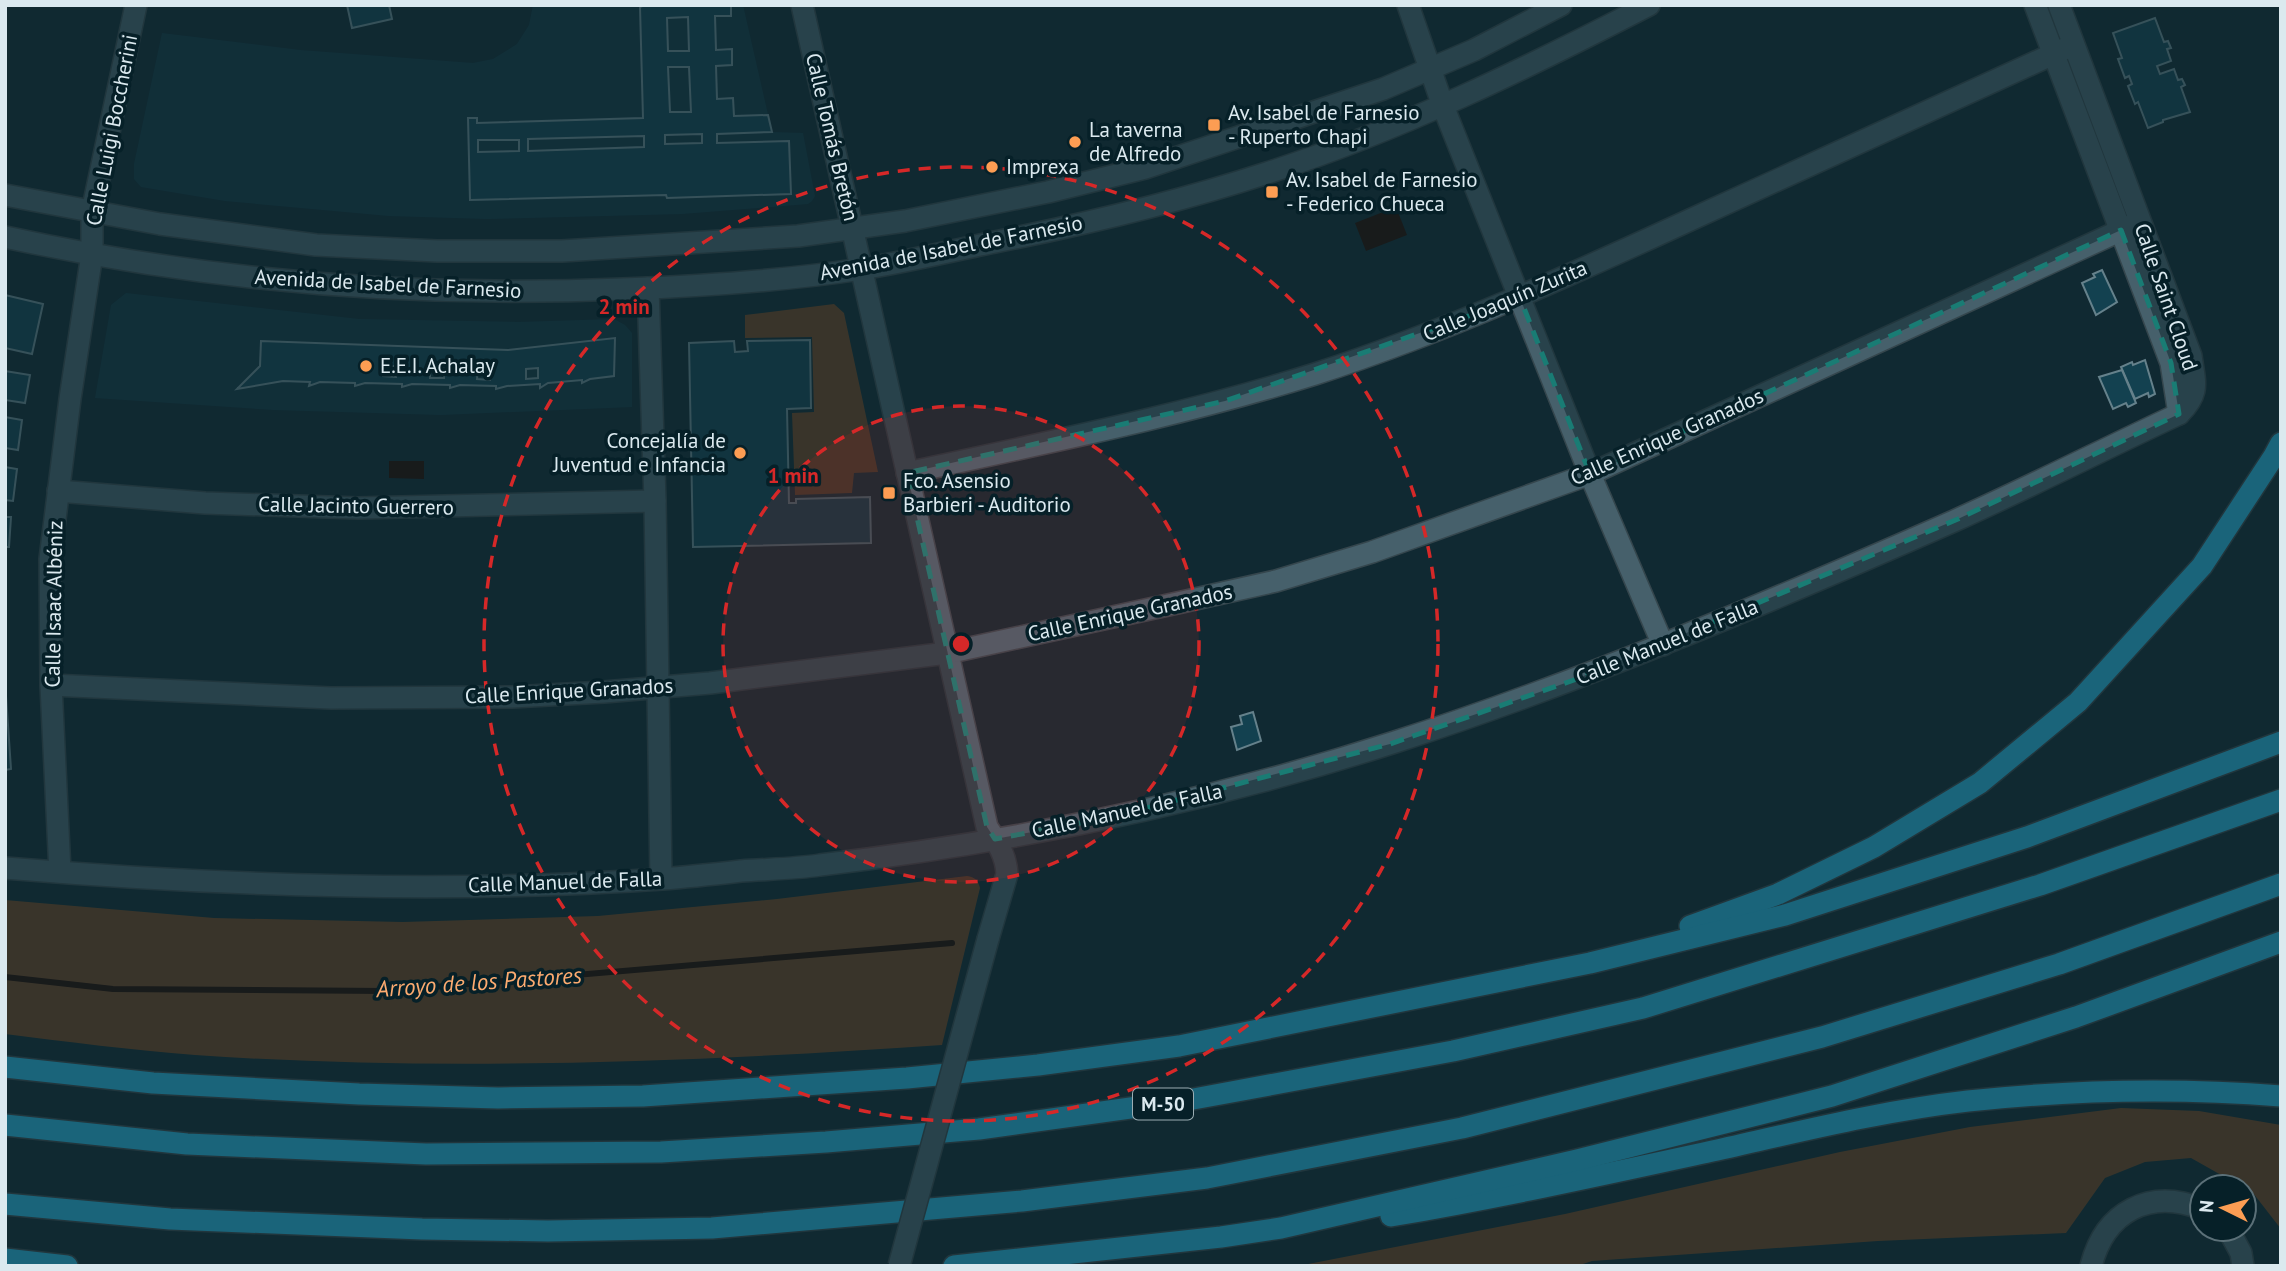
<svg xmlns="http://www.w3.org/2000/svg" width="2286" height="1271" font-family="'PT Sans',sans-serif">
<rect width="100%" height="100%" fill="#102932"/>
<g fill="#133642">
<polygon points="533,5 743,5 772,132 803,133 815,196 812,201 808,204 682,214 487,219 389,216 225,201 141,187 134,179 134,164 162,33 300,50 473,63 493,59 517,44 529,25"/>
<polygon points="126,293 359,319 518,322 614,319 625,325 632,333 632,407 441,415 274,410 95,398 111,305"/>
</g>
<g fill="#6b4223">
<polygon points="834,304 844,313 878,472 854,473 852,493 795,495 792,413 814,412 812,337 745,338 745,315"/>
<path d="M967 876C975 877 978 880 980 888L942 1045C694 1062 443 1072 195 1055 132 1050 68 1042 5 1034V900L214 918 403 922 598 916 777 899Z"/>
<polygon points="2121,1108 2199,1111 2281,1125 2281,1229 2253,1193 2191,1158 2145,1162 2105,1178 2066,1233 1878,1241 1592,1261 1577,1266 1298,1266 1565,1214 1840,1152 1970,1127"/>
</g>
<g fill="#230900">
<polygon points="1396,207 1407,235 1366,251 1355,223"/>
<polygon points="389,461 424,461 424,479 389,478"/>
</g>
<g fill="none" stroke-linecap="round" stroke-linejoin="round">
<polyline stroke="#230900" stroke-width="6" points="5,977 113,989 386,991 952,943"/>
</g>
<g fill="#134150" stroke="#65818b" stroke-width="2" fill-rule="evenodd">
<polygon points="347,5 389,5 392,19 352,28"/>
<path d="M645 5H731V16H715L716 50 732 49V65L716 66 717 99 733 98 734 116 768 115 772 132 717 134V143L789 141 791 194 667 198 666 195 470 200 468 118H477V123L643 118 640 7ZM688 17 689 51H668L667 18ZM668 67H689L691 112H670ZM702 134V143L665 144V135ZM644 136V147L528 151V139ZM478 140H519V151L478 152Z"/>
<polygon points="2155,18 2164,42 2168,41 2171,48 2167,49 2171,61 2157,66 2160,74 2174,69 2178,80 2182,79 2185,85 2181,87 2190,112 2163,120 2163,122 2148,128 2138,102 2135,104 2128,86 2132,84 2129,76 2125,78 2118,59 2122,58 2113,33"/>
<polygon points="2102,270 2117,302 2096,315 2082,283 2095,277 2093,274"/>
<polygon points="5,295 43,304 32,354 5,348"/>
<path d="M615 338 614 376 590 379 582 383V380L548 383 540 388V384L507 386 496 389V386L460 385 450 388V385L412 384 402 387V384L365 383 355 386V383L320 382 309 386 310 382 283 381 237 389 260 366 261 341 508 350ZM383 366H397L396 377 383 376ZM430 367 444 368V378H430ZM538 368V378L526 379V369ZM478 369 491 370 490 380 477 379Z"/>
<polygon points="810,340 811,408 787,409 789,503 796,503 796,499 870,497 871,543 693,547 689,343 734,341 735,352 748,351 747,341"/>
<polygon points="2145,360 2155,394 2149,397 2148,393 2135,399 2121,367 2132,362 2133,365"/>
<polygon points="2122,370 2136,403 2128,407 2126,403 2113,409 2099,377"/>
<polygon points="5,371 30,375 25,403 5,400"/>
<polygon points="5,417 22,420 18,450 5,448"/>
<polygon points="5,467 17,469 13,501 5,500"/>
<polygon points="5,517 11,517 9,547 5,547"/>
<polygon points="5,624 6,696 11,769 5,770"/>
<polygon points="1253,712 1261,741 1237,750 1231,727 1242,724 1240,716"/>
</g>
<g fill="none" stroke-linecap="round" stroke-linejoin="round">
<g stroke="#35464d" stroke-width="24">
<g id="street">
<path d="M802 5 987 827C997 842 1006 855 1007 874L988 939"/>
<polyline points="1408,5 1443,106 1590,474 1663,645"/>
<polyline points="2035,5 2171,363 2179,414"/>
<polyline points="5,195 160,224 316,245 437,251 562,251 798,236 905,221 1048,192 1145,168 1383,89 1474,50 1561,5"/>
<path d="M5 237C208 281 416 298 623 289 702 286 783 281 861 269 906 262 950 251 995 242 1086 224 1178 202 1267 173 1400 130 1525 69 1649 5"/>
<polyline points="648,288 655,501 661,879"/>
<path d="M907 473C1044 443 1181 416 1315 374 1448 331 1575 273 1703 214 1826 158 1950 101 2073 45"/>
<polyline points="58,491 205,503 358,508 655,501"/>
<polyline points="51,685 331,698 512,697 604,692 710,683 947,653 1182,602 1276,581 1372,552 1590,474 2139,222"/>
<path d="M5 868C223 886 444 894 662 879 688 877 715 874 741 871 767 869 794 869 820 865 1014 842 1209 802 1395 742 1586 680 1770 602 1954 521 2030 487 2104 449 2179 414 2200 393 2195 384 2191 356L2059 5"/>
<polyline points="60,872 51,685 50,559 70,399 92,254 92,212 136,5"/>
<polyline points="2228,1229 2241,1253 2243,1266"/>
<path d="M2091 1266C2105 1211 2150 1188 2202 1209"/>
</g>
</g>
<g stroke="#35464d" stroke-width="24">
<g id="highway">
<polyline points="1690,926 1778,894 1874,847 1980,783 2078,702 2202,566 2274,456 2281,443"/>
<polyline points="5,1067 153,1083 359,1094 498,1098 643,1096 907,1078 1038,1065 1179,1046 1590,963 1785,915 2027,837 2281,742"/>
<polyline points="5,1125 187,1144 426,1154 661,1152 826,1142 979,1129 1188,1100 1453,1051 1643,1008 2040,885 2281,800"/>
<polyline points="5,1204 170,1219 422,1229 548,1231 712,1228 1022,1201 1207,1178 1462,1128 1822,1037 2059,964 2281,884"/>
<path d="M1391 1216C1497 1198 1602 1175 1708 1152 1794 1133 1880 1111 1968 1101 2072 1090 2177 1088 2281 1096"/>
<polyline points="5,1259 67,1266"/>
<polyline points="954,1266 1221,1237 1281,1228 1577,1160 1832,1096 2076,1017 2281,942"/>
</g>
</g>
<use href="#street" stroke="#46606b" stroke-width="21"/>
<use href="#highway" stroke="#26aad2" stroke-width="21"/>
<g stroke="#35464d" stroke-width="24" stroke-linecap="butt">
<polyline id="street-bridge" points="899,1266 988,939"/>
</g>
<use href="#street-bridge" stroke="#46606b" stroke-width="21"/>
</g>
<path d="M0 0H2286V1271H0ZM2121 230 2171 363 2179 414 1958 519 1574 680 1390 744 1112 817 995 839 987 827 907 473 1225 401 1520 298 1590 474Z" fill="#102932" fill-opacity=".55" fill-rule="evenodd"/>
<path fill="none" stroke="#197c74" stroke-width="5" stroke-dasharray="14 9" stroke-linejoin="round" d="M2121 230 2171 363 2179 414 1958 519 1574 680 1390 744 1112 817 995 839 987 827 907 473 1225 401 1520 298 1590 474Z"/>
<circle cx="961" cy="644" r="238" fill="#d62828" fill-opacity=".12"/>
<g fill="none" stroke="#d62828" stroke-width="3.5" stroke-dasharray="12 9">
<circle cx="961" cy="644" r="238"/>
<circle cx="961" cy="644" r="477"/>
</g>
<g fill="#fc9d53" stroke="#062028" stroke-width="2.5">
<rect x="1207" y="118" width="14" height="14" rx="3.5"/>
<circle cx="1075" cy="142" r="7"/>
<circle cx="992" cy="167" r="7"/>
<rect x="1265" y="185" width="14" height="14" rx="3.5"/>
<circle cx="366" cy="366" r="7"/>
<circle cx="740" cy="453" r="7"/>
<rect x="882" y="486" width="14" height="14" rx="3.5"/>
</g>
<g text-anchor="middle" stroke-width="7" stroke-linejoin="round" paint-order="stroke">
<rect fill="#062028" stroke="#9badb3" stroke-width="2" x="1133" y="1088.5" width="60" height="31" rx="5"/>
<g font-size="19" font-weight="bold" fill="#dbe9ef">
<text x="1163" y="1111">M-50</text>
</g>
<g font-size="21" fill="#dbe9ef" stroke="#062028" text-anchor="start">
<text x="1228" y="120">Av. Isabel de Farnesio<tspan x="1228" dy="24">- Ruperto Chapi</tspan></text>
<text x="1089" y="137">La taverna<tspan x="1089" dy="24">de Alfredo</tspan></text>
<text x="1006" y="174">Imprexa</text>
<text x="1286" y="187">Av. Isabel de Farnesio<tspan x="1286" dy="24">- Federico Chueca</tspan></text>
<text x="380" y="373">E.E.I. Achalay</text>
<text x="726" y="448" text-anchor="end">Concejalía de<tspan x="726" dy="24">Juventud e Infancia</tspan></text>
<text x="903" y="488">Fco. Asensio<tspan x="903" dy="24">Barbieri - Auditorio</tspan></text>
</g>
<g font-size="21" fill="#dbe9ef" stroke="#062028">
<text transform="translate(112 130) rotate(-79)" y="7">Calle Luigi Boccherini</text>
<text transform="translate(832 137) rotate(77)" y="7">Calle Tomás Bretón</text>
<text transform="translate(951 248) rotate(-11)" y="7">Avenida de Isabel de Farnesio</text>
<text transform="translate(388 284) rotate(3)" y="7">Avenida de Isabel de Farnesio</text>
<text transform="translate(2166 297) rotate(71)" y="7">Calle Saint Cloud</text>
<text transform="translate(1505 301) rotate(-23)" y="7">Calle Joaquín Zurita</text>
<text transform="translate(1667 437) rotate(-24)" y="7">Calle Enrique Granados</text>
<text transform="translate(356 506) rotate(1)" y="7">Calle Jacinto Guerrero</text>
<text transform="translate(54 604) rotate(-89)" y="7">Calle Isaac Albéniz</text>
<text transform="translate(1130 613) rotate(-12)" y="7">Calle Enrique Granados</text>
<text transform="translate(1667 642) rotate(-22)" y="7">Calle Manuel de Falla</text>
<text transform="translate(569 691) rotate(-3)" y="7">Calle Enrique Granados</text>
<text transform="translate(1127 811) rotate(-12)" y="7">Calle Manuel de Falla</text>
<text transform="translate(565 882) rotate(-2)" y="7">Calle Manuel de Falla</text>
</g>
<g font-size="23" font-style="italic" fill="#fcab70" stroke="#062028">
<text transform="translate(479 982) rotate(-4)" y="8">Arroyo de los Pastores</text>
</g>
</g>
<circle cx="961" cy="644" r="10" fill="#d62828" stroke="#062028" stroke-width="3.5"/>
<g font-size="21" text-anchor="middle" font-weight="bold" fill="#d62828" stroke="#062028" stroke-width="7" stroke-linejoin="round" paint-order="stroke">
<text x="624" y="314">2 min</text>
<text x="793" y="483">1 min</text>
</g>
<rect width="2286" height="1271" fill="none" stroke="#dbe9ef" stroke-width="14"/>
<g transform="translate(2223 1208) rotate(275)"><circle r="33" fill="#062028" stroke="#5b7078" stroke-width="2"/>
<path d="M0-5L12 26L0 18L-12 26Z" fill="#fc9d53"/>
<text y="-10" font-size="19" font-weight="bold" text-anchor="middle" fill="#dbe9ef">N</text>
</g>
</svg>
